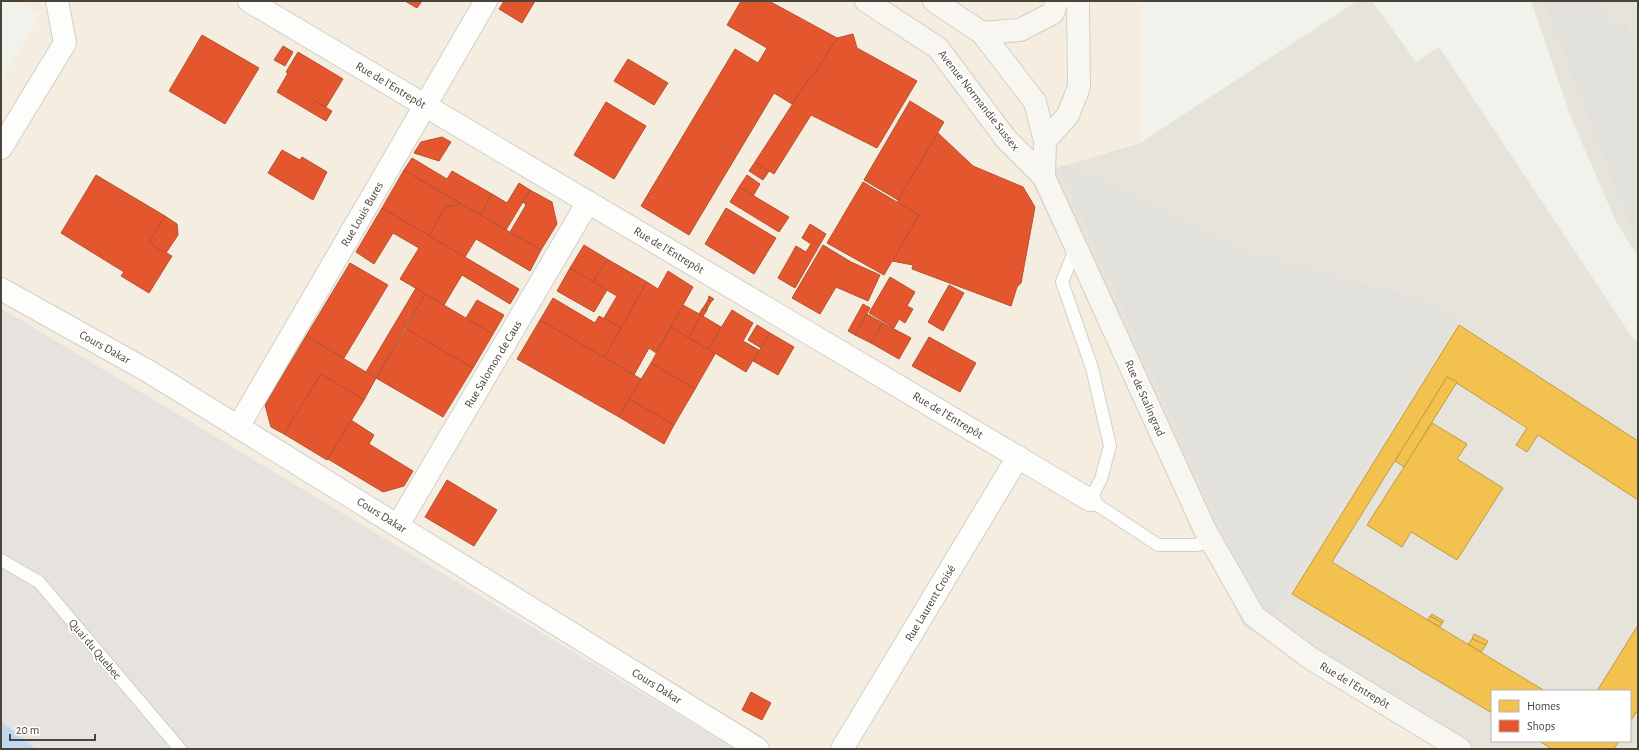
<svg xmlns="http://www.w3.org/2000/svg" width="1639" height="750" font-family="'Alegreya Sans',sans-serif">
<rect width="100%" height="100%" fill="#f2f2ed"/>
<g fill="#e6e4da" fill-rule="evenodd">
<path d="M1357 1H1372L1416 62 1439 47 1632 337 1638 342V749H1445L1243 626 1029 176 1140 143ZM1492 691H1630V741H1492Z"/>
<polygon points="1531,1 1638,1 1638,257 1616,222 1572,120"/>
</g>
<polygon fill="#f5eee0" points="17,1 1142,1 1140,143 1029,176 1243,626 1445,749 735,749 1,308 1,80 40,15"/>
<polygon fill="#e6e3de" points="1,308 735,749 36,749 1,721"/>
<g fill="#e2e1dc">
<polygon points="1544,1 1603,1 1611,25 1625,21 1638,56 1638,242 1631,229"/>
<polygon points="1059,164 1147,201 1254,255 1415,297 1461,318 1267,622 1217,517"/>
</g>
<polygon fill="#bddaf1" points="1,721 36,749 1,749"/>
<g fill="#f2c14e" stroke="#c09c47">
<polygon points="1459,325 1638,441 1638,500 1538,435 1527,452 1516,445 1527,428 1447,377 1332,562 1545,691 1492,691 1492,713 1292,594"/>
<polygon points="1447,377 1457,382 1404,467 1395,461"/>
<polygon points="1432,423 1467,444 1457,459 1503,488 1457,560 1411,532 1402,547 1367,525"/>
<polygon points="1432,614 1444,621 1442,623 1430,616"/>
<polygon points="1430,616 1442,623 1440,627 1428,620"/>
<polygon points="1638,625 1638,710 1630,722 1630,691 1597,691"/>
<polygon points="1474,634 1488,641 1486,645 1472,639"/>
<polygon points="1472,639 1486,645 1481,652 1468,644"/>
<polygon points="1539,741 1619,741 1614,749 1552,749"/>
</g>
<g fill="#e4572e" stroke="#b65131">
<polygon points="405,1 422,1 417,8"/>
<polygon points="504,1 535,1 522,23 499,9"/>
<polygon points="741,1 769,1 837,38 814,75 812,74 792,104 774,93 689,235 641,206 735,49 758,63 767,48 727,25"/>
<polygon points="853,34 857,48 917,81 877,148 811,115 774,174 755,162 812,74 814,75 837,38"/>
<polygon points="202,35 259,68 225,124 169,91"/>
<polygon points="283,46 293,52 285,66 274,60"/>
<polygon points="298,52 343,79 326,107 315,101 309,111 277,92 288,73 286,72"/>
<polygon points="628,59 668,83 654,105 614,81"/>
<polygon points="315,101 332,111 326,121 309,111"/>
<polygon points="910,101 944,122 898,200 864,180"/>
<polygon points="606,102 646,126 614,179 574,155"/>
<polygon points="938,133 973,166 1023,187 1035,207 1021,283 1017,287 1011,306 912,269 913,265 892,261 919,215 898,203 898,200"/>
<polygon points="442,137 451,142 439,161 414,153 421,142"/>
<polygon points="282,150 300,160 302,157 327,172 313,200 268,173"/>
<polygon points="412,158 447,179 452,171 492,194 481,215 404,170"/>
<polygon points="755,162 769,171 763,180 749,171"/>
<polygon points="404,170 461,204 445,207 429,236 382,208"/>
<polygon points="96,175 165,216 149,243 172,256 149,293 121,276 124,272 61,233"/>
<polygon points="747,175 760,184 753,196 739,187"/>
<polygon points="863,182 919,215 884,275 827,243"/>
<polygon points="519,183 530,190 506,230 481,215 492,194 507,203"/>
<polygon points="739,187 789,217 779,232 730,202"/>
<polygon points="530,190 552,202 557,224 541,250 510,232 526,205 523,202"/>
<polygon points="461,204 541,250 530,271 476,239 465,257 429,236 445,207"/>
<polygon points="382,208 519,289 510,304 462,275 444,305 400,279 419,248 393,233 374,264 356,252"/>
<polygon points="726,208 776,238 754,274 705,244"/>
<polygon points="165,216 177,224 178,235 166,253 149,243"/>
<polygon points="810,224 826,234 795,288 778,278 796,246 806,252 811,244 802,238"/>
<polygon points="584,245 607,259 593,282 570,268"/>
<polygon points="823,245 851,262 880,275 868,301 836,287 820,314 792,298"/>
<polygon points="607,259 647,282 621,328 604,318 617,296 593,282"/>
<polygon points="350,263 388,285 344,358 306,336"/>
<polygon points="570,268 607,290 594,312 557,291"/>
<polygon points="668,271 693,287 656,353 649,348 634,375 604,357 647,282 658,289"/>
<polygon points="890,277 915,292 907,306 913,309 905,323 899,319 894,328 869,313"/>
<polygon points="949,285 964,293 943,331 928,322"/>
<polygon points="416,288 425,294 376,378 366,372"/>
<polygon points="425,294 493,334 473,368 406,329"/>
<polygon points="709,296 714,299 711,302 708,300"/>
<polygon points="553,298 595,323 599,316 621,328 604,357 540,320"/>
<polygon points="477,300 504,315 493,334 466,318"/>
<polygon points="708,300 711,302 708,307 705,305"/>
<polygon points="863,304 870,308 855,335 848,331"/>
<polygon points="683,305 701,315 689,338 671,327"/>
<polygon points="705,305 708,307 706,312 702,309"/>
<polygon points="702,309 706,312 703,316 699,314"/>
<polygon points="732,310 753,323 743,341 759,350 746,372 708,349"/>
<polygon points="867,314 883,323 871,343 855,335"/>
<polygon points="701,315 721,327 708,349 689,338"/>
<polygon points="540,320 641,379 619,417 517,359"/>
<polygon points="883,323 911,338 899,359 871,343"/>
<polygon points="757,325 770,333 761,348 748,340"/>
<polygon points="671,327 715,354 695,389 651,363"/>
<polygon points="406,329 473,368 443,417 376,378"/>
<polygon points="770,333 794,347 778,375 753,361"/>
<polygon points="306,336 376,378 364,400 321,374 284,434 271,427 265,405"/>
<polygon points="929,337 976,363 960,392 912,366"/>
<polygon points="651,363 695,389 674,425 629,399"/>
<polygon points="321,374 364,400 327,460 284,434"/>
<polygon points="629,399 674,425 664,444 619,417"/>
<polygon points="351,420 374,435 369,444 413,471 404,486 383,492 328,459"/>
<polygon points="447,480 497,510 474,546 425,517"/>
<polygon points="751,692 771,703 762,720 742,710"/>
</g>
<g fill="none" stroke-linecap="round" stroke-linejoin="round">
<g stroke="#d0cfca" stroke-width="14">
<g id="lane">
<polyline points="1076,247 1062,282 1092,368 1110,446 1101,479 1090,500 1158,545 1195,545 1212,542"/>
<polyline points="1,560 39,582 180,749"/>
</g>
</g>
<g stroke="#d0cfca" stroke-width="24">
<g id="street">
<polyline points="249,1 1090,500"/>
<polyline points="1,148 65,43 57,1"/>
<polyline points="1,289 148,371 758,749"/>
<polyline points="238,427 486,1"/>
<polyline points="398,525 588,202"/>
<polyline points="842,749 1018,457"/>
</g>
</g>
<g stroke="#d2cfc4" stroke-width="24">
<g id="secondary">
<polyline points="866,1 938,48 1006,139 1044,177 1205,530 1254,616 1310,658 1460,749"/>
<polyline points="934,1 982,33 1035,102 1045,141 1044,177"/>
<polyline points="982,33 1020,30 1053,13 1057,1"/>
<polyline points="1045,141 1068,115 1079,87 1078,1"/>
</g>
</g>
<use href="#lane" stroke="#fdfdfc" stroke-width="12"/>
<use href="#street" stroke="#fdfdfc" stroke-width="22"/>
<use href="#secondary" stroke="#f7f6f0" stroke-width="22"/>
</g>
<g text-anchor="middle" stroke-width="4" stroke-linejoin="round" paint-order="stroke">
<g font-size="12" fill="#4a4438" stroke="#fff">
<text transform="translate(391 85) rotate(31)" y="4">Rue de l'Entrepôt</text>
<text transform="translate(979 100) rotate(52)" y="4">Avenue Normandie Sussex</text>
<text transform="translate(362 214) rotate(-60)" y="4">Rue Louis Bures</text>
<text transform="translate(669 250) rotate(31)" y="4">Rue de l'Entrepôt</text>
<text transform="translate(105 347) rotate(29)" y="4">Cours Dakar</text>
<text transform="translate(493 364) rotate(-59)" y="4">Rue Salomon de Caus</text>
<text transform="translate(1145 398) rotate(66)" y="4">Rue de Stalingrad</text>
<text transform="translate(948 415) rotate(31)" y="4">Rue de l'Entrepôt</text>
<text transform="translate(382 515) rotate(32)" y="4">Cours Dakar</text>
<text transform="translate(930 603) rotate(-59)" y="4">Rue Laurent Croisé</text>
<text transform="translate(95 649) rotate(50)" y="4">Quai du Quebec</text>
<text transform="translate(1355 685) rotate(31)" y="4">Rue de l'Entrepôt</text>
<text transform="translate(657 686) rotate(32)" y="4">Cours Dakar</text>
</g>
</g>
<rect width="1639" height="750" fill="none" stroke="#4a4438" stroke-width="4"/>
<rect x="1491" y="690" width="140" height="52" fill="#ffffff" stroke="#b7b4af"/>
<rect x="1499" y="700" width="20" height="12" fill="#f2c14e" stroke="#b7b4af"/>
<text x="1527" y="710" font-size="12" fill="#4a4438">Homes</text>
<rect x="1499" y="720" width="20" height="12" fill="#e4572e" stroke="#b7b4af"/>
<text x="1527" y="730" font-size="12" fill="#4a4438">Shops</text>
<path d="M10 734v6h85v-6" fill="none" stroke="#4a4438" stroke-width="2"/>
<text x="16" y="734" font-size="12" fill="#4a4438" stroke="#ffffff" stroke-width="3" paint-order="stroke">20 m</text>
</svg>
